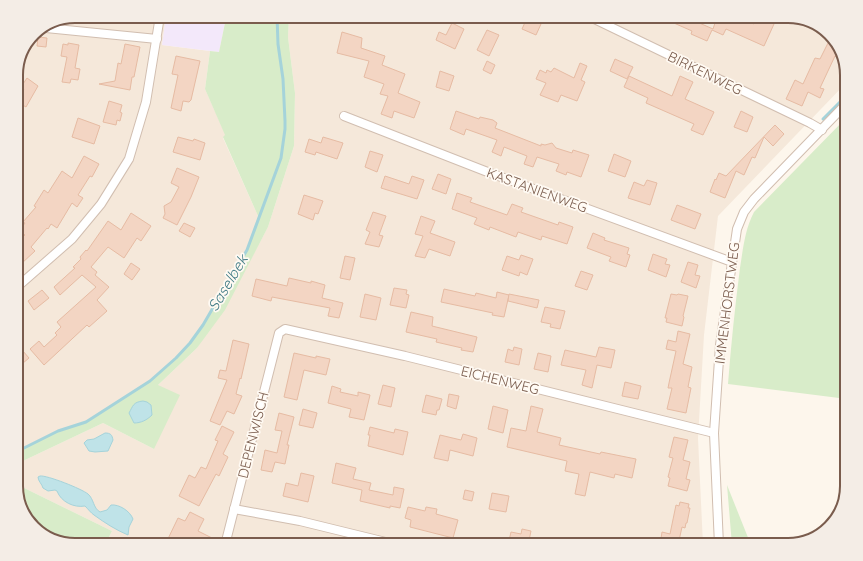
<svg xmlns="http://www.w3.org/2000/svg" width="863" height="561" font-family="Quicksand,sans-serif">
<rect width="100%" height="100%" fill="#fdf6ec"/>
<g fill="#f5e8da">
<polygon points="74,16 166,16 162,45 210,51 205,89 226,136 223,138 258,216 247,250 203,325 190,343 176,358 150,381 86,422 58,431 16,452 16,71 33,33"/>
<polygon points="289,16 788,16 821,26 839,45 847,71 847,82 718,216 704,335 698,438 703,545 105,545 112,531 16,484 16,467 25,460 103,423 154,449 158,385 197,348 252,257 268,227 294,146 295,93 288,37"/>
</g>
<polygon fill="#f3e8fa" points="166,16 209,16 208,20 225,23 219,52 162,45"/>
<g fill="#d8ecc9">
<polygon points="209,16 289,16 288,37 295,93 294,146 268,227 225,310 197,348 158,385 180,395 154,449 103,423 25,460 16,467 16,452 58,431 86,422 150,381 176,358 190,343 203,325 247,250 258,216 223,137 225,135 205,89 210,51 219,52 225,23 208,20"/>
<path d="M847 117V399L728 384C731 345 735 306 740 268 743 249 745 229 754 212Z"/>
<polygon points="16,484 112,531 105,545 75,545 42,535 24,516 16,490"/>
<polygon points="727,485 751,545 732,545"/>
</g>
<g fill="#bfe3e8" stroke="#a5d3da">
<path d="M143 401 147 402 151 405 152 415C147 420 141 423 134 423L129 413C133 406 133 402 143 401Z"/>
<path d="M105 433C111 433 112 435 113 440L108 451 95 452 89 451 84 443 87 440 94 439Z"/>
<path d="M40 476C47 475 82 489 88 494 94 499 93 508 100 512L107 510 111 505C119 504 130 511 133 519L129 527 128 535C116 530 105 523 94 515 91 513 88 509 85 506 74 508 61 502 57 491L55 490 48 491 43 488C42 484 38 481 38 477Z"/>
</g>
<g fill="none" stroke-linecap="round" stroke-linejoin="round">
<g stroke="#a5d3da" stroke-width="3">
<polyline points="823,119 847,95"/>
<polyline points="16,452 58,431 86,422 150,381 176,358 190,343 203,325 221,294 247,250 281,158 285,129 285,121 283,79 278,44 277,16"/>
</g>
</g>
<g fill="#f3d5c3" stroke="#e6bba3">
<polygon points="658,16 689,16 688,18 713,29 716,20 720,22 722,18 728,20 730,16 737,16 754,24 758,16 774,24 764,46 726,29 723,35 712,30 707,41 691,34 692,31"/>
<polygon points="527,18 541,24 536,35 522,29"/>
<polygon points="452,23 464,29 455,49 436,40 439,32 446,35"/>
<polygon points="487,30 499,35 489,56 477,50"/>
<polygon points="342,32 362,38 361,48 385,56 382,65 405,74 398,93 420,102 414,118 394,111 392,118 381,114 388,96 380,94 384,84 364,77 369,61 337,53"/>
<polygon points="38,37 47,38 46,47 37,46"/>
<polygon points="830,39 839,45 844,61 835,56 820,88 824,89 820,98 808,92 802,106 786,99 795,80 803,84 815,58 820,59"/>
<polygon points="68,43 79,45 75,68 80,69 78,80 71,79 70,83 62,82 67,57 61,56 63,44 68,45"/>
<polygon points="125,44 140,47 134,77 132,77 130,90 99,84 115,81 118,63 121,64"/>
<polygon points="176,56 200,61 191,100 189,102 183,101 181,111 171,108 178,75 172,74"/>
<polygon points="615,59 633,67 627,79 610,71"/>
<polygon points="487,61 495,65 491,74 483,70"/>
<polygon points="580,63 587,66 581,80 585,82 577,101 561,95 558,102 540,95 546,83 536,79 540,70 546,73 547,70 551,72 554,68 574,78"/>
<polygon points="440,71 454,76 449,91 436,87"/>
<polygon points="629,76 672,96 680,76 693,82 685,99 714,112 703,135 691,130 694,124 646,103 648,98 624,87"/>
<polygon points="27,78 38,86 26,107 16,101 24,89 21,87"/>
<polygon points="109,101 122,105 120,112 122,113 120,121 117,120 116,125 103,122"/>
<polygon points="456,111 479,119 480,117 493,120 497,123 495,128 541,146 541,144 545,145 552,143 556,148 572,153 573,150 589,155 581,177 567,172 566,175 556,171 559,164 537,157 533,167 524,164 527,156 504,147 501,156 492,152 497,140 466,129 464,135 450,129"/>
<polygon points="741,111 753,117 747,132 734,127"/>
<polygon points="78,118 100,126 94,144 72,137"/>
<polygon points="775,125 784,134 773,146 764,137 755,158 752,157 744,175 736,171 725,198 710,192 715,179 716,180 719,173 726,176"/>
<polygon points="178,137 193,141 194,139 205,143 200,160 173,152"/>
<polygon points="323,137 343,143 337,159 316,152 315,155 305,152 309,139 321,143"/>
<polygon points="370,151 383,155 377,172 365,167"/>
<polygon points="614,154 631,161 625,177 608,171"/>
<polygon points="84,156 99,164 92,177 90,176 78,195 83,198 77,207 72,203 57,228 51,224 48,229 47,228 31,247 35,251 21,264 16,260 16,244 25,235 20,230 25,223 23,222 36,207 34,206 44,190 48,193 62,171 72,178"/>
<polygon points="177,168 199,177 191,197 177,225 163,218 165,214 164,206 171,202 179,187 171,183"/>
<polygon points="438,174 451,179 446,194 432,189"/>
<polygon points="385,176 409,184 412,176 424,180 417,199 381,188"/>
<polygon points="647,180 657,183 650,205 628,198 634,182 644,186"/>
<polygon points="457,193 472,198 470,202 507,215 512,204 523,208 521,212 558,225 559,222 573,227 567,244 542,236 541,240 518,232 516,237 490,227 489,230 474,224 477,218 452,209"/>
<polygon points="304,195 323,201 318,214 315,213 313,220 298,214"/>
<polygon points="677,205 701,214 695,229 671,220"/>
<polygon points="373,212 386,216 379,235 383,236 379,247 365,244 370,232 366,230"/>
<polygon points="131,213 151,226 141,241 137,238 124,258 108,247 91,267 97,272 95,275 109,287 97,300 107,311 89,327 87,325 44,365 30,349 39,341 44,347 57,335 55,333 61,327 57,322 96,287 82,275 60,295 54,287 75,268 73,267 81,259 80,257 86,250 87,251 108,221 121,230"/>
<polygon points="421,216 435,221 430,233 455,242 450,256 429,249 425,258 415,256 423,236 415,234"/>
<polygon points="184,223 195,228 190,237 179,231"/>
<polygon points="593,233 605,238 604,240 629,248 627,254 630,255 626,267 609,261 611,257 587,248"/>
<polygon points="653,254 667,259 665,264 670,265 666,277 648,270"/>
<polygon points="521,255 533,259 527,275 520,272 519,276 502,270 507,256 519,260"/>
<polygon points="345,256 355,258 350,280 340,278"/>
<polygon points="688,262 698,265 695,275 700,276 696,288 681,282"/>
<polygon points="131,263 140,269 132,280 124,274"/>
<polygon points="581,271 593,275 587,290 575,286"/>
<polygon points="289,278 311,283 311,281 325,285 322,298 343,303 339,318 328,316 330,308 272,297 271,301 252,296 256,279 287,286"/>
<polygon points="394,288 407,290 406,294 409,295 406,308 390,305"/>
<polygon points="444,289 475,296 476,293 496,298 497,292 509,295 504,317 492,315 493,313 441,302"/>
<polygon points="42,290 49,298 34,310 28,301"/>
<polygon points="365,294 381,298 376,320 360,317"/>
<polygon points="509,294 539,300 537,308 508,301"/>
<polygon points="671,294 677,295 678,294 688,296 683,316 684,317 682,326 666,322 667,318 665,318"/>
<polygon points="545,307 565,311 560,329 550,327 551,324 541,322"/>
<polygon points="411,312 433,317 432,326 477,337 473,352 461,350 462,348 436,342 437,339 406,332"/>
<polygon points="678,331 690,334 683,364 692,367 688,387 691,388 686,413 667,409 672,388 668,388 669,383 676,351 666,349 668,340 676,342"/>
<polygon points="233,340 249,344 241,379 240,378 236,394 242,396 234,414 227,411 220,425 210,421 227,380 218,378 220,370 226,371"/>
<polygon points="16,343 29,358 16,369"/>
<polygon points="514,347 522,349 519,365 505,362 508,349 513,351"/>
<polygon points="599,347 615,350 611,368 597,365 592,388 582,385 586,370 561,365 565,350 596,357"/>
<polygon points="294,353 316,358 316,356 330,359 326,375 304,370 297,400 284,397"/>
<polygon points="538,353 551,356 548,372 534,369"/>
<polygon points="625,382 641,386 638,399 622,396"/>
<polygon points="383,385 395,388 391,407 378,404"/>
<polygon points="332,386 341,389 340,392 358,396 358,392 370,395 364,420 349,417 351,409 328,403"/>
<polygon points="449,394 459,396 456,409 447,406"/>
<polygon points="426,395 442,399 439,410 437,410 436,415 422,412"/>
<polygon points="493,406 508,410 503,433 488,429"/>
<polygon points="531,406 543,409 537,432 561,438 559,445 600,454 601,452 636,459 632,478 615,474 614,478 590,472 585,496 575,494 579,474 565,471 567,461 507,447 511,428 526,431"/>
<polygon points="303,409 317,413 313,428 299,425"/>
<polygon points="279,413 294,417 287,445 289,445 285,464 275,462 272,472 261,470 265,450 277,453 282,431 275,430"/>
<polygon points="222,426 234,432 223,454 228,457 219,476 216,474 199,506 179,496 189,475 195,478 201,467 206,469 218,441 215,440"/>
<polygon points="370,427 394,433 395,429 408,432 403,455 368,446 370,435 368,435"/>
<polygon points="463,434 477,438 473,456 450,450 448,461 434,458 440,435 461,440"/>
<polygon points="674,437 688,440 683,460 690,462 686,479 690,480 687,491 668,486 670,478 668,477 673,458 669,457"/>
<polygon points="336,463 356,468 353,479 371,483 369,490 393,495 394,487 404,489 400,508 390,506 390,508 360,501 362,490 332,483"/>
<polygon points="301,473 314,476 308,502 283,496 286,483 298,486"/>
<polygon points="465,490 474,492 472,501 463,499"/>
<polygon points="492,493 509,496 506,512 489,509"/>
<polygon points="680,502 689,504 688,508 690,508 687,523 686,523 685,528 682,527 678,545 660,545 662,532 670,534 676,505 679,506"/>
<polygon points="408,507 425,511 426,507 437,509 436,514 458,520 453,538 410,527 411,520 405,518"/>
<polygon points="190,512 204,519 198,531 214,539 211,545 165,545 178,518 185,521"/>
<polygon points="522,529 531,531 528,545 508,545 511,532 521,534"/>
</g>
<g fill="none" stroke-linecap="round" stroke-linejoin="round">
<g stroke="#d1beb0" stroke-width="10">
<g id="minor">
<polyline points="588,16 810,123 822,130"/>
<polyline points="46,28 157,39"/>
<polyline points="344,116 485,171 732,262"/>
<polyline points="16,288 72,239 101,204 129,159 146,102 160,16"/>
<polyline points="234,509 300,521 398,545"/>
<polyline points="225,545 279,333 285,329 405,356 714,433"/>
<polyline points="719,545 714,433 720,345 737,229 744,212 754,199 847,103"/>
</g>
</g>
<use href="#minor" stroke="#fff" stroke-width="8"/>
</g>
<g text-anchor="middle" stroke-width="3.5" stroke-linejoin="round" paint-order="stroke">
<g font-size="14" fill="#7a5c4d" stroke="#fffaf3">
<text transform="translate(705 73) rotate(26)" y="5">BIRKENWEG</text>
<text transform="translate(537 190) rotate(20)" y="5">KASTANIENWEG</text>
<text transform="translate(727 303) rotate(-83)" y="5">IMMENHORSTWEG</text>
<text transform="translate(500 380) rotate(14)" y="5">EICHENWEG</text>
<text transform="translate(253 435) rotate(-76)" y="5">DEPENWISCH</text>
</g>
<g font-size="15" font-style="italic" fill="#437c86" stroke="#fffaf3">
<text transform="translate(228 283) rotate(-59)" y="5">Saselbek</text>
</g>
</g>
<path d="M0 0H863V561H0ZM75 23H788A52 52 0 0 1 840 75V486A52 52 0 0 1 788 538H75A52 52 0 0 1 23 486V75A52 52 0 0 1 75 23Z" fill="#f4ede6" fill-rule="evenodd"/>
<path fill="none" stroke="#7a5c4d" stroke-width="2" d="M75 23H788A52 52 0 0 1 840 75V486A52 52 0 0 1 788 538H75A52 52 0 0 1 23 486V75A52 52 0 0 1 75 23Z"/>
</svg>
